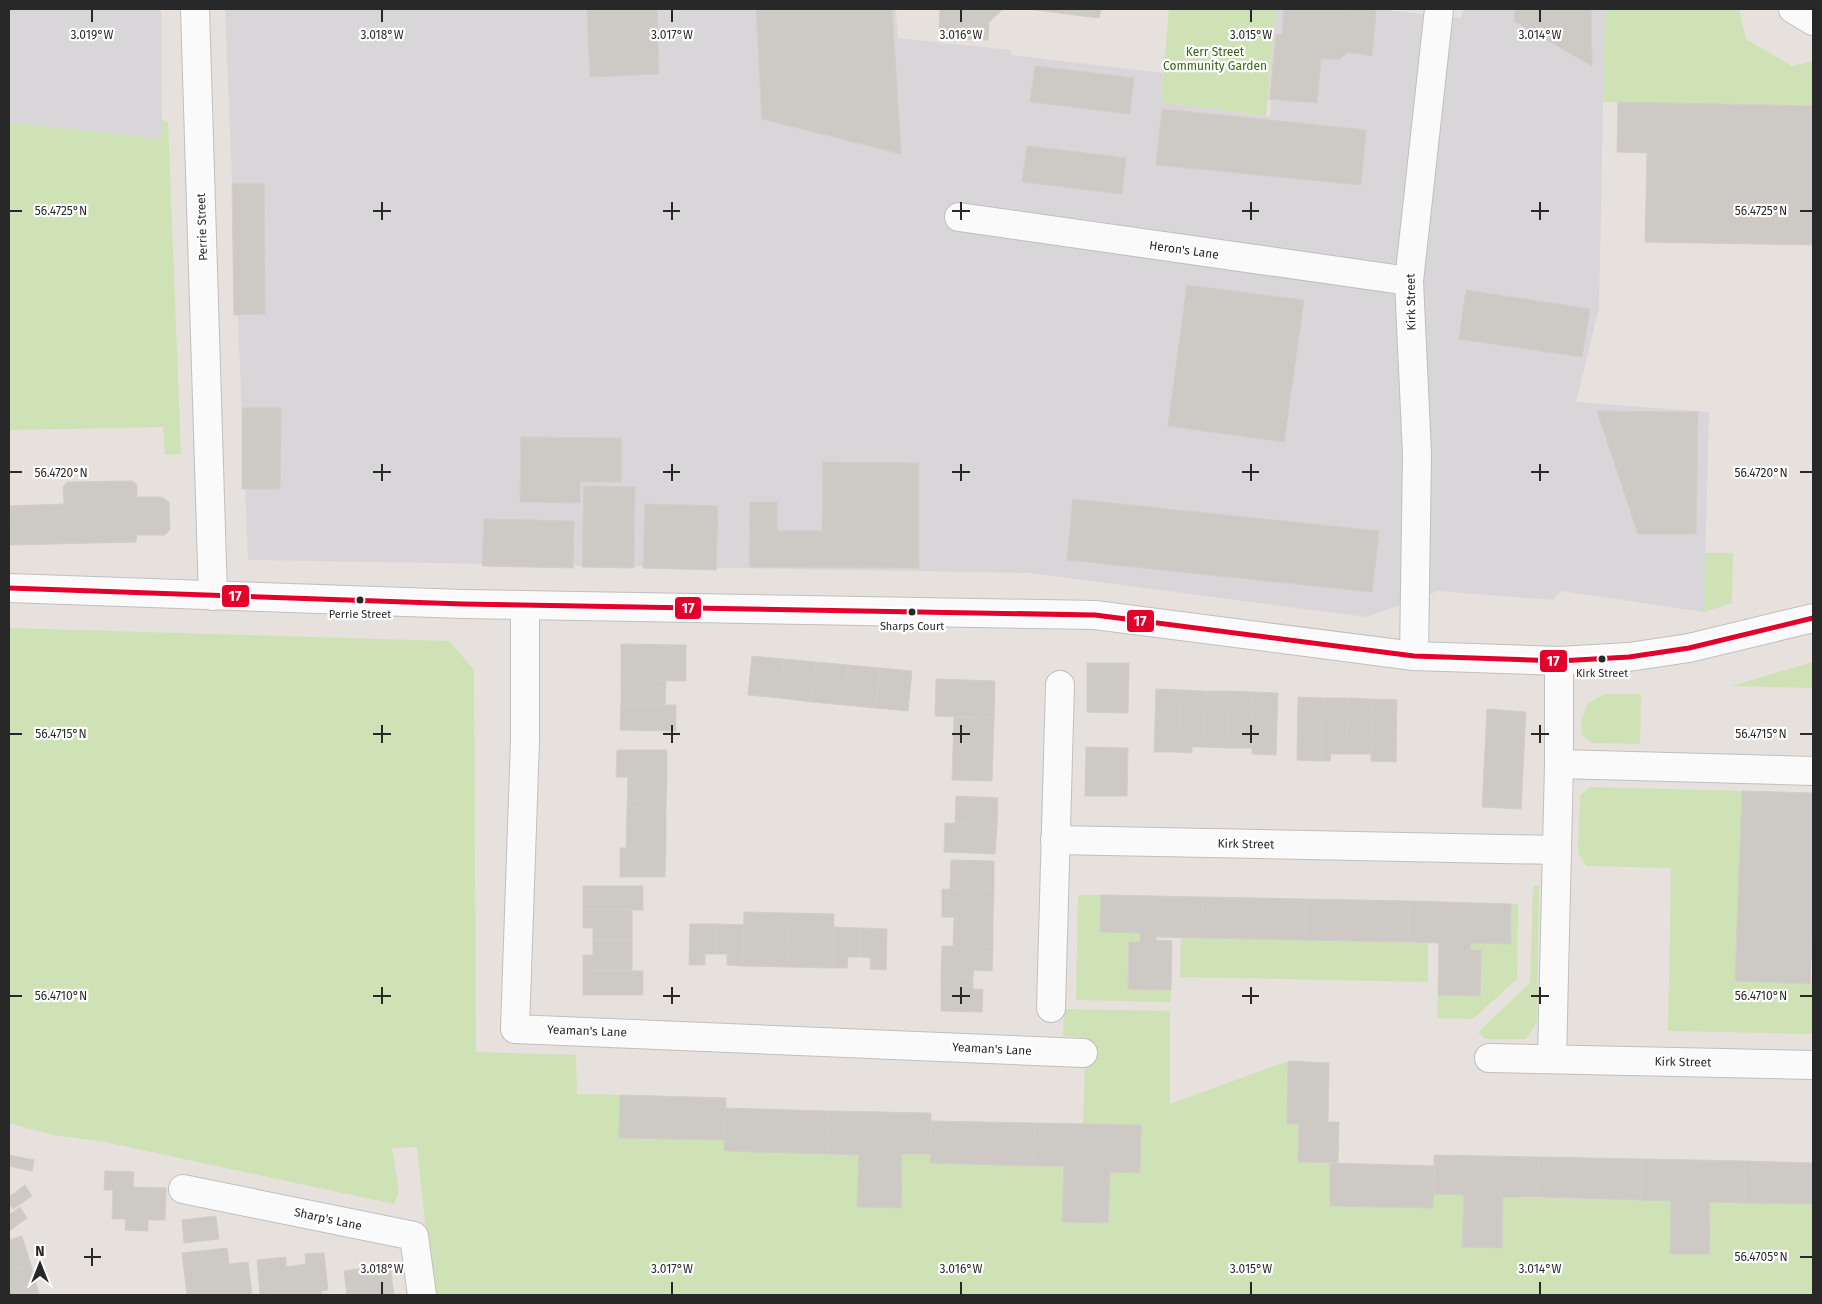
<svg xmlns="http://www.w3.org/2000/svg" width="1822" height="1304" font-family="'Fira Sans',sans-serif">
<rect width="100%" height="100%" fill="#e7e1dd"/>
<g fill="#d9d6d9">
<polygon points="9,9 161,9 162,139 9,122"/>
<polygon points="225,9 896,9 898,38 1011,50 1011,55 1163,73 1161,102 1270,117 1271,100 1268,100 1276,9 1376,9 1461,18 1463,9 1605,9 1599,308 1576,402 1709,412 1704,612 1561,591 1553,600 1438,591 1366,617 1030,573 248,560"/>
</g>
<g fill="#cfe2b5">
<polygon points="1169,9 1276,9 1266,116 1161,102"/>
<polygon points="1605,9 1739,9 1746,39 1792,66 1813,61 1813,106 1603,102"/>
<polygon points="161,119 168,123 181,454 165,455 163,427 9,430 9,122 161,139"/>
<polygon points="1705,553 1733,553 1732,603 1704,612"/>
<polygon points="9,628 449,641 474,670 476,1052 576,1055 577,1094 620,1095 619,1138 725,1140 725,1151 859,1155 857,1207 901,1208 902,1154 931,1154 931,1163 1064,1166 1062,1222 1108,1223 1110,1172 1083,1124 1086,1038 1063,1036 1064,1009 1170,1011 1170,1104 1288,1061 1287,1123 1299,1124 1298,1162 1330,1163 1330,1206 1433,1208 1434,1194 1464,1195 1463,1246 1502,1248 1503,1197 1671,1201 1670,1254 1708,1254 1710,1202 1813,1204 1813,1295 433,1295 417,1147 392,1148 399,1192 394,1204 105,1142 53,1135 9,1123"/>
<polygon points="1813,662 1813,688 1731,686"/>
<polygon points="1605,694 1641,694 1640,744 1593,743 1582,736 1581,720 1588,703"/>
<polygon points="1590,787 1742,791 1735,981 1810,984 1813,965 1813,1034 1668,1031 1671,868 1586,866 1578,853 1580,795"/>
<polygon points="1539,885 1537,1022 1526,1039 1485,1039 1478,1032 1530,983 1533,887"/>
<polygon points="1078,895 1101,895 1100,932 1140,933 1140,942 1129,942 1128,989 1171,990 1170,1002 1076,1000"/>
<polygon points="1511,904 1518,904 1517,979 1473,1019 1437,1018 1438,995 1480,996 1471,943 1510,944"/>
<polygon points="1181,937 1428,943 1428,982 1180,977"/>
</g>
<g fill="#cdcac6" stroke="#d2cdc9">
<polygon points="587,9 657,9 659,74 590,77"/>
<polygon points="756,9 892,9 901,154 762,119"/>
<polygon points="940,9 1003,9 989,22 988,40 939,38"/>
<polygon points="1028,9 1101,9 1099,18"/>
<polygon points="1284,9 1376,10 1372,56 1348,52 1338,60 1321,58 1317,103 1270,99 1276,34 1282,35"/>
<polygon points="1515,9 1591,9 1592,66 1514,21"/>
<polygon points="1035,66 1134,78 1130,114 1030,102"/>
<polygon points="1618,102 1813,106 1813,245 1645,242 1647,153 1617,152"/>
<polygon points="1162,109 1366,130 1361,185 1156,165"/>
<polygon points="1027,146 1126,158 1122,194 1022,182"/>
<polygon points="232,184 264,184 265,314 234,315"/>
<polygon points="1187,285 1304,300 1284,442 1168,426"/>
<polygon points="1466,290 1590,309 1582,357 1459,339"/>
<polygon points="242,408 281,408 280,489 242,489"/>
<polygon points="1597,411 1698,412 1696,534 1638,534"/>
<polygon points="521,437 621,438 621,482 580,482 580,503 520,502"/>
<polygon points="823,462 919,463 919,568 749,567 750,502 777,502 777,531 822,531"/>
<polygon points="132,481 137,485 137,497 162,497 169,502 170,530 165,535 137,535 136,542 10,545 9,506 64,504 63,487 67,482"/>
<polygon points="584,486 635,487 634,568 582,567"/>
<polygon points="1073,499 1379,531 1372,592 1067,560"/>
<polygon points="645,504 718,506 716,570 643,568"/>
<polygon points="484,519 574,521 573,568 482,566"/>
<polygon points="621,644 686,645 686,681 621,680"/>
<polygon points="752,656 784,659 780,698 748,695"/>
<polygon points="784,659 816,662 812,702 780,698"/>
<polygon points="816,662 848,665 844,705 812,702"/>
<polygon points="1087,663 1129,663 1128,713 1087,712"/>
<polygon points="848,665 880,668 876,708 844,705"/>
<polygon points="880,668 912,671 908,711 876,708"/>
<polygon points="936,679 995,681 994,718 935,716"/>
<polygon points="621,680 666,681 665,705 621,705"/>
<polygon points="1156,689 1180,690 1178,752 1154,752"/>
<polygon points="1180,690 1205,691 1203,747 1192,747 1192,753 1178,752"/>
<polygon points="1205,691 1229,691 1227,748 1203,747"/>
<polygon points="1229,691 1253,692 1252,748 1227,748"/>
<polygon points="1253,692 1278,693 1276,755 1252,754"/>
<polygon points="1298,697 1323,698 1321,761 1297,760"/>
<polygon points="1323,698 1348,698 1346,754 1331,754 1330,761 1321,761"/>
<polygon points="1348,698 1372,699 1371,754 1346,754"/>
<polygon points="1372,699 1397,700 1396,762 1371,761"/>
<polygon points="621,705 676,705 676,731 620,730"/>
<polygon points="1487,709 1526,712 1521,809 1482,807"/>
<polygon points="954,717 994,718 993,750 953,749"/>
<polygon points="1086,747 1128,748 1127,796 1085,796"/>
<polygon points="953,749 993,750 992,781 952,780"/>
<polygon points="617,750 667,750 667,778 616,777"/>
<polygon points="628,777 667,778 666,808 627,807"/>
<polygon points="1742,791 1813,793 1813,916 1810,984 1735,981"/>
<polygon points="956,796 998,798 997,825 955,823"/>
<polygon points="627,807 666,808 666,848 626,848"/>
<polygon points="945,823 997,825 995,854 944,852"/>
<polygon points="620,848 666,848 665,877 620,877"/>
<polygon points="951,860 994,861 994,890 950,889"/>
<rect x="583" y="886" width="60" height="24"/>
<polygon points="942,889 994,890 993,918 942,917"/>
<polygon points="1101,895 1203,897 1202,938 1156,937 1156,940 1172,941 1171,990 1128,989 1129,942 1140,942 1140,933 1100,932"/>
<polygon points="1203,897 1306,899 1305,940 1202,938"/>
<polygon points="1306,899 1409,901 1408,942 1305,940"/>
<polygon points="1409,901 1511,904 1511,944 1471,943 1471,950 1481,950 1480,996 1438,995 1439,943 1408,942"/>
<polygon points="583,910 632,910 632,940 593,940 593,928 583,928"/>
<polygon points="744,912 789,913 788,967 743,966"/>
<polygon points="789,913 834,914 833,968 788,967"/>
<polygon points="954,917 993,918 993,947 953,947"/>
<polygon points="690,924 717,924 717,954 705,954 705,965 689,965"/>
<polygon points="717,924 744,925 743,966 727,965 727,954 717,954"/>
<polygon points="834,927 860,928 860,957 848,957 847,968 833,968"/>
<polygon points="860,928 887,929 886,970 870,969 871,958 860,957"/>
<polygon points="593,940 632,940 632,970 583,970 583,955 593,955"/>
<polygon points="942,946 993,947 992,971 974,970 973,977 941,976"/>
<polygon points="583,970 643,971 643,995 583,995"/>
<polygon points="941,976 973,977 973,989 983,989 982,1012 941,1011"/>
<polygon points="1288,1061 1329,1063 1328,1122 1339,1122 1338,1163 1298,1162 1299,1124 1287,1124"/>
<polygon points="620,1095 726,1098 725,1140 619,1138"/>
<polygon points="725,1108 828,1111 827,1154 724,1151"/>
<polygon points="828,1111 931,1113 931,1154 902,1154 901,1208 857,1207 859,1155 827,1154"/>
<polygon points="931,1121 1035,1123 1034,1166 930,1163"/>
<polygon points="1035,1123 1141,1125 1140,1173 1110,1172 1108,1223 1062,1222 1064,1166 1034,1166"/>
<polygon points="9,1155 34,1160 32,1171 9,1166"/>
<polygon points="1434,1155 1539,1157 1538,1197 1503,1197 1502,1248 1462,1247 1464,1195 1434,1194"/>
<polygon points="1539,1157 1642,1159 1641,1200 1538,1197"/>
<polygon points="1642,1159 1745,1161 1744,1203 1710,1202 1709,1254 1670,1254 1671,1201 1641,1200"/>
<polygon points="1745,1161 1813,1163 1813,1204 1744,1203"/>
<polygon points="1330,1163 1434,1166 1433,1208 1330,1206"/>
<polygon points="105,1171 134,1172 133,1187 166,1188 165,1220 148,1220 148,1231 125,1230 126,1219 112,1219 113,1190 104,1190"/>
<polygon points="25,1185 32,1196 13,1209 9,1203 9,1197"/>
<polygon points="20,1207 27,1218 9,1231 9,1215"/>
<polygon points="216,1216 219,1239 184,1243 182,1220"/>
<polygon points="22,1236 31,1265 9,1271 9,1240"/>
<polygon points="227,1248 229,1264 248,1262 252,1295 187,1295 182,1253"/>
<polygon points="324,1253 328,1290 321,1291 322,1295 273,1295 273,1294 260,1295 257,1260 286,1257 286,1267 306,1264 305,1254"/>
<polygon points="390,1264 394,1295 347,1295 344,1271"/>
<polygon points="31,1265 39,1294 9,1295 9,1271"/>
</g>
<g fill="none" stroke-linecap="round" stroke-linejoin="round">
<g stroke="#c0bfbf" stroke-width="30">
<g id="minor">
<polyline points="195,9 213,596"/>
<polyline points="1793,9 1813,21"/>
<polyline points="959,217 1409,281"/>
<polyline points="9,588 463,604 1095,615 1414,656 1559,661 1629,657 1689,648 1813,618"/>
<polyline points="525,605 525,740 515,1029 1083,1053"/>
<polyline points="1414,656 1417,454 1409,281 1439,9"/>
<polyline points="1559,764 1813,771"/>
<polyline points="1055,840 1557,850"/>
<polyline points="1051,1008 1060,685"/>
<polyline points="1489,1058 1813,1065"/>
<polyline points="1552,1059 1559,764 1559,661"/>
<polyline points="183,1189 414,1236 422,1295"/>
</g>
</g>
<use href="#minor" stroke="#fbfafa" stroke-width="28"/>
<g stroke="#fff" stroke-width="9">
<polyline id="bus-1" points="9,588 463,604 1095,615 1414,656 1559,661 1629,657 1689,648 1813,618"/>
</g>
<use href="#bus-1" stroke="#e4002b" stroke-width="5"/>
</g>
<path fill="none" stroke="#282828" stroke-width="2" d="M92 10V22M382 10V22M672 10V22M961 10V22M1251 10V22M1540 10V22M382 202V220M672 202V220M961 202V220M1251 202V220M1540 202V220M10 211H22M373 211H391M663 211H680M952 211H970M1242 211H1259M1531 211H1549M1800 211H1812M382 464V481M672 464V481M961 464V481M1251 464V481M1540 464V481M10 472H22M373 472H391M663 472H680M952 472H970M1242 472H1259M1531 472H1549M1800 472H1812M382 725V743M672 725V743M961 725V743M1251 725V743M1540 725V743M10 734H22M373 734H391M663 734H680M952 734H970M1242 734H1259M1531 734H1549M1800 734H1812M382 987V1004M672 987V1004M961 987V1004M1251 987V1004M1540 987V1004M10 996H22M373 996H391M663 996H680M952 996H970M1242 996H1259M1531 996H1549M1800 996H1812M92 1248V1266M84 1257H101M1800 1257H1812M382 1282V1294M672 1282V1294M961 1282V1294M1251 1282V1294M1540 1282V1294"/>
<g fill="#282828" stroke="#fff" stroke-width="2">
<circle cx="360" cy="600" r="4.5"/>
<circle cx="912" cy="612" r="4.5"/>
<circle cx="1602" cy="659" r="4.5"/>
</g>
<g text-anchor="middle" stroke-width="4.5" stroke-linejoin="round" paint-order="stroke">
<g font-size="11" fill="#282828" stroke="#fff">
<text x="360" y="618">Perrie Street</text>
<text x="912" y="630">Sharps Court</text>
<text x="1602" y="677">Kirk Street</text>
</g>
<g font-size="12" fill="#346518" stroke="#fff">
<text x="1215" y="56">Kerr Street<tspan x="1215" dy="14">Community Garden</tspan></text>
</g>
<g font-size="12" fill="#282828" stroke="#fff">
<text transform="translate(202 227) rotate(-92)" y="4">Perrie Street</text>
<text transform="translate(1184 250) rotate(8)" y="4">Heron's Lane</text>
<text transform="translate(1411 302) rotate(-91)" y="4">Kirk Street</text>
<text transform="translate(1246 844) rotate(1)" y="4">Kirk Street</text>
<text transform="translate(587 1031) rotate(2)" y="4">Yeaman's Lane</text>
<text transform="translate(992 1049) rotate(3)" y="4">Yeaman's Lane</text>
<text transform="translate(1683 1062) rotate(1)" y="4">Kirk Street</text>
<text transform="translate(328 1219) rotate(12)" y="4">Sharp's Lane</text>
</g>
</g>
<g font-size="12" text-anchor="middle" fill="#282828" stroke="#fff" stroke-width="4.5" stroke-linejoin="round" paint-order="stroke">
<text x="92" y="39">3.019°W</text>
<text x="382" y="39">3.018°W</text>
<text x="672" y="39">3.017°W</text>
<text x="961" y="39">3.016°W</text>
<text x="1251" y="39">3.015°W</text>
<text x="1540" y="39">3.014°W</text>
<text x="61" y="215">56.4725°N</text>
<text x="1761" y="215">56.4725°N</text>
<text x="61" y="477">56.4720°N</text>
<text x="1761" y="477">56.4720°N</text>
<text x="61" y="738">56.4715°N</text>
<text x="1761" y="738">56.4715°N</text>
<text x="61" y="1000">56.4710°N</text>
<text x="1761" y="1000">56.4710°N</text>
<text x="1761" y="1261">56.4705°N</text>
<text x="382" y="1273">3.018°W</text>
<text x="672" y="1273">3.017°W</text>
<text x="961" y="1273">3.016°W</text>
<text x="1251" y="1273">3.015°W</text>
<text x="1540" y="1273">3.014°W</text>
</g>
<g stroke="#fff" stroke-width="2">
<rect x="221" y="584" width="29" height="24" rx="5" fill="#e4002b"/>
<rect x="674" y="596" width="28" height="24" rx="5" fill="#e4002b"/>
<rect x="1126" y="609" width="29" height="24" rx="5" fill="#e4002b"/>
<rect x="1539" y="649" width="29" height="24" rx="5" fill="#e4002b"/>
</g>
<g font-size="14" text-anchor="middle" font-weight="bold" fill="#fff">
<text x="235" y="601">17</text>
<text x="688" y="613">17</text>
<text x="1140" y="626">17</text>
<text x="1553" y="666">17</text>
</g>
<rect width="1822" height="1304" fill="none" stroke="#282828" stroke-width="20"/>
<g transform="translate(40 1264)" stroke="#ffffff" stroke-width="4" paint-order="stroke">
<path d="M0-4L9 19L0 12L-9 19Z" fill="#282828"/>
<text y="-8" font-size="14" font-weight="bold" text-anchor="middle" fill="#282828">N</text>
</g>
</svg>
